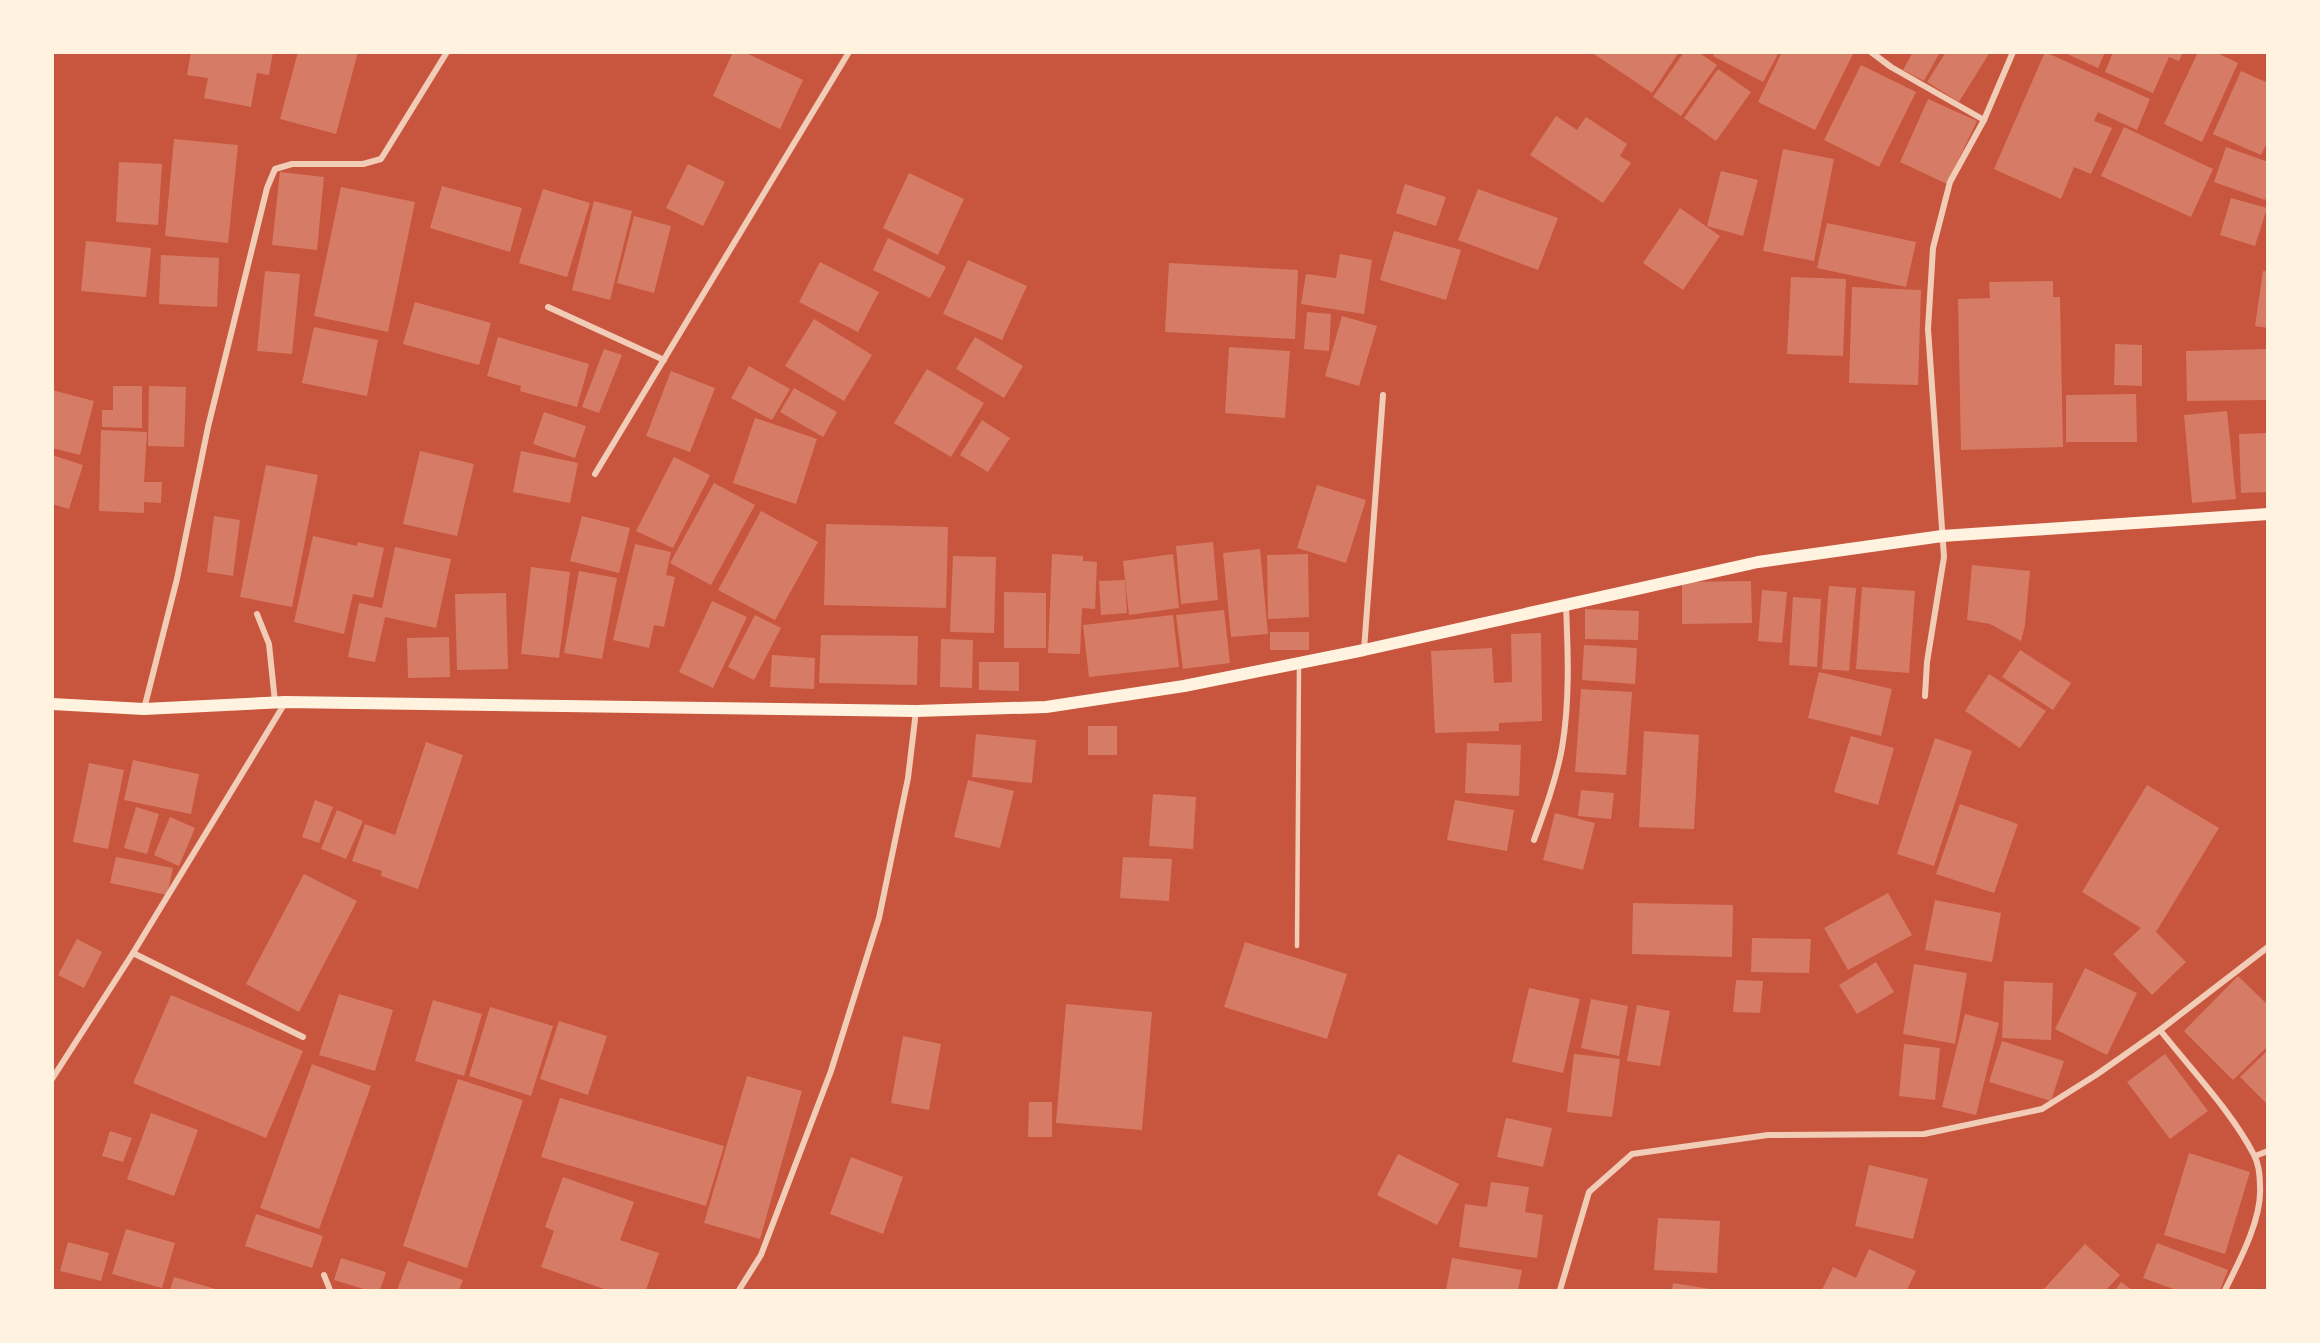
<svg xmlns="http://www.w3.org/2000/svg" width="2320" height="1343" font-family="'Varela Round',sans-serif">
<rect width="100%" height="100%" fill="#c8553d"/>
<g fill="#d67c66">
<polygon points="191,52 273,52 269,75 257,73 251,107 204,98 208,78 187,75"/>
<polygon points="298,52 358,52 336,134 280,119"/>
<polygon points="733,52 744,52 803,80 780,129 713,96"/>
<polygon points="1591,52 1679,52 1652,93"/>
<polygon points="1684,52 1698,52 1717,65 1681,116 1653,97"/>
<polygon points="1715,52 1779,52 1763,82 1713,56"/>
<polygon points="1782,52 1854,52 1815,130 1758,102"/>
<polygon points="1913,52 1940,52 1924,81 1903,70"/>
<polygon points="1946,52 1990,52 1959,102 1927,82"/>
<polygon points="2045,52 2150,99 2137,130 2098,112 2094,121 2112,128 2091,174 2074,167 2061,199 1994,169"/>
<polygon points="2063,52 2105,52 2098,68"/>
<polygon points="2113,52 2183,52 2179,61 2169,57 2153,93 2105,72"/>
<polygon points="2198,52 2215,52 2238,63 2202,142 2164,124"/>
<polygon points="1861,65 1916,92 1879,167 1824,140"/>
<polygon points="1718,69 1751,92 1716,141 1684,118"/>
<polygon points="2241,71 2268,83 2268,141 2261,155 2213,134"/>
<polygon points="1928,99 1977,121 1947,184 1900,162"/>
<polygon points="1556,116 1577,130 1586,117 1627,144 1620,156 1631,163 1603,203 1530,155"/>
<polygon points="2124,127 2213,169 2191,217 2101,176"/>
<polygon points="174,139 238,145 228,243 165,236"/>
<polygon points="2226,147 2268,162 2268,192 2265,200 2214,182"/>
<polygon points="1783,149 1834,159 1814,261 1763,251"/>
<polygon points="119,162 162,164 158,225 116,222"/>
<polygon points="688,164 725,182 703,226 666,208"/>
<polygon points="1721,171 1758,180 1743,236 1707,226"/>
<polygon points="280,172 324,177 317,250 272,245"/>
<polygon points="909,173 964,199 938,255 883,228"/>
<polygon points="1405,184 1446,197 1436,226 1396,213"/>
<polygon points="442,186 522,208 510,252 430,228"/>
<polygon points="341,187 415,202 388,332 314,316"/>
<polygon points="543,189 590,203 567,277 519,263"/>
<polygon points="1478,189 1558,218 1538,270 1458,240"/>
<polygon points="2231,198 2267,208 2255,246 2220,235"/>
<polygon points="594,201 632,211 610,300 572,290"/>
<polygon points="1680,208 1720,236 1683,290 1643,263"/>
<polygon points="634,216 671,226 654,293 617,283"/>
<polygon points="1827,223 1916,242 1906,287 1817,268"/>
<polygon points="1394,231 1461,250 1446,300 1380,280"/>
<polygon points="888,238 946,267 930,298 873,270"/>
<polygon points="86,241 151,248 146,297 81,291"/>
<polygon points="1340,254 1372,260 1364,314 1301,304 1306,274 1336,278"/>
<polygon points="161,255 219,258 217,307 159,304"/>
<polygon points="968,260 1027,286 1002,340 943,314"/>
<polygon points="820,262 879,292 858,332 799,302"/>
<polygon points="1169,263 1298,270 1295,339 1165,332"/>
<polygon points="265,271 300,274 292,354 257,351"/>
<polygon points="2263,271 2268,272 2268,328 2255,326"/>
<polygon points="1791,277 1846,279 1843,356 1787,354"/>
<polygon points="2053,281 2053,297 2060,297 2063,447 1961,450 1958,299 1990,298 1989,282"/>
<polygon points="1852,287 1921,290 1918,385 1849,383"/>
<polygon points="415,302 491,323 479,365 403,344"/>
<polygon points="1307,312 1331,314 1329,351 1304,349"/>
<polygon points="1342,316 1377,326 1359,386 1325,376"/>
<polygon points="814,319 872,355 844,401 785,366"/>
<polygon points="314,327 378,340 367,396 302,383"/>
<polygon points="498,337 589,364 577,407 520,391 521,386 487,376"/>
<polygon points="975,337 1023,366 1004,398 956,369"/>
<polygon points="2115,344 2142,345 2142,386 2114,385"/>
<polygon points="1229,347 1290,351 1285,418 1225,413"/>
<polygon points="604,349 622,355 599,413 582,407"/>
<polygon points="2268,349 2268,400 2187,401 2186,351"/>
<polygon points="749,366 790,389 772,420 731,398"/>
<polygon points="927,369 984,403 951,457 894,423"/>
<polygon points="671,371 715,388 690,452 646,436"/>
<polygon points="113,386 142,386 142,428 102,427 102,410 113,410"/>
<polygon points="149,386 186,387 184,447 148,446"/>
<polygon points="794,388 837,412 823,437 780,412"/>
<polygon points="52,390 94,401 80,455 52,448"/>
<polygon points="2136,394 2137,442 2066,442 2066,395"/>
<polygon points="2227,411 2236,499 2192,503 2184,415"/>
<polygon points="544,412 586,426 575,458 533,444"/>
<polygon points="755,418 817,439 796,504 733,483"/>
<polygon points="982,420 1010,438 988,472 960,455"/>
<polygon points="101,430 147,432 144,482 162,482 161,503 144,502 144,513 99,511"/>
<polygon points="2268,433 2268,492 2241,493 2239,434"/>
<polygon points="420,451 474,464 457,536 403,524"/>
<polygon points="521,451 578,463 570,503 513,492"/>
<polygon points="52,455 83,465 69,509 52,504"/>
<polygon points="674,457 710,475 673,548 636,531"/>
<polygon points="266,465 318,475 292,607 240,597"/>
<polygon points="714,483 755,505 711,585 670,563"/>
<polygon points="1317,485 1366,500 1346,563 1297,548"/>
<polygon points="761,511 818,542 775,620 718,590"/>
<polygon points="214,516 240,520 233,576 207,572"/>
<polygon points="582,516 630,528 619,573 570,561"/>
<polygon points="826,524 948,527 946,608 824,605"/>
<polygon points="313,536 357,546 358,542 384,548 373,598 353,594 344,634 294,622"/>
<polygon points="1213,542 1218,600 1181,604 1176,546"/>
<polygon points="635,544 671,552 666,575 675,577 664,627 654,625 649,648 613,640"/>
<polygon points="395,547 451,559 436,628 385,617 375,662 348,657 359,603 382,608"/>
<polygon points="1260,549 1268,634 1231,637 1223,553"/>
<polygon points="1052,554 1083,556 1083,561 1097,562 1095,609 1082,608 1080,654 1048,653"/>
<polygon points="1173,554 1179,608 1129,615 1123,561"/>
<polygon points="1308,554 1309,617 1268,619 1267,555"/>
<polygon points="953,556 996,557 994,633 950,632"/>
<polygon points="1972,565 2030,571 2025,625 2021,641 1990,624 1967,620"/>
<polygon points="531,567 570,572 559,658 521,654"/>
<polygon points="579,571 617,578 602,659 564,653"/>
<polygon points="1125,580 1127,613 1101,615 1099,581"/>
<polygon points="1751,581 1752,623 1682,624 1682,582"/>
<polygon points="1829,586 1856,588 1849,671 1822,669"/>
<polygon points="1862,587 1915,591 1909,673 1856,669"/>
<polygon points="1762,590 1787,592 1782,643 1758,641"/>
<polygon points="1004,592 1046,593 1046,648 1004,648"/>
<polygon points="506,593 508,669 457,670 455,594"/>
<polygon points="1793,597 1821,599 1817,667 1789,665"/>
<polygon points="712,601 747,617 713,688 679,672"/>
<polygon points="1585,609 1639,611 1638,640 1585,639"/>
<polygon points="1224,610 1230,663 1183,669 1176,615"/>
<polygon points="755,615 781,628 754,680 728,667"/>
<polygon points="1173,615 1179,667 1089,677 1083,625"/>
<rect x="1270" y="632" width="39" height="18"/>
<polygon points="1541,633 1542,721 1499,723 1499,731 1435,733 1431,651 1492,648 1494,683 1512,682 1511,634"/>
<polygon points="821,635 918,636 917,685 819,683"/>
<polygon points="449,637 450,677 408,678 407,638"/>
<polygon points="941,639 973,640 972,688 940,687"/>
<polygon points="1584,645 1637,648 1635,684 1582,680"/>
<polygon points="2020,650 2071,683 2053,710 2002,677"/>
<polygon points="772,655 815,658 814,689 770,687"/>
<polygon points="979,662 1019,662 1019,691 979,690"/>
<polygon points="1819,672 1892,689 1881,736 1808,718"/>
<polygon points="1989,674 2046,711 2020,748 1965,711"/>
<polygon points="1581,689 1632,692 1626,775 1575,772"/>
<rect x="1088" y="726" width="29" height="29"/>
<polygon points="1644,731 1699,735 1694,829 1639,827"/>
<polygon points="976,734 1036,740 1032,783 972,777"/>
<polygon points="1851,736 1894,748 1878,805 1834,792"/>
<polygon points="1935,738 1972,751 1934,866 1897,854"/>
<polygon points="426,742 463,755 418,889 381,876 382,871 352,861 365,824 395,835"/>
<polygon points="1467,743 1521,745 1519,796 1465,793"/>
<polygon points="133,760 199,774 191,814 124,800"/>
<polygon points="89,763 124,770 108,849 73,842"/>
<polygon points="968,780 1014,791 1000,848 954,837"/>
<polygon points="2147,785 2219,828 2156,932 2186,962 2152,995 2113,954 2141,928 2082,892"/>
<polygon points="1581,790 1614,793 1611,819 1578,816"/>
<polygon points="1153,794 1196,797 1193,849 1149,846"/>
<polygon points="315,800 333,807 319,843 302,837"/>
<polygon points="1455,800 1514,810 1507,851 1447,840"/>
<polygon points="1960,804 2018,824 1994,893 1936,874"/>
<polygon points="136,807 159,814 147,854 124,848"/>
<polygon points="337,810 363,821 346,859 321,849"/>
<polygon points="1555,813 1595,823 1583,870 1543,860"/>
<polygon points="170,817 195,828 179,866 154,855"/>
<polygon points="116,857 173,868 167,895 110,883"/>
<polygon points="1123,857 1172,859 1169,901 1120,898"/>
<polygon points="304,874 357,901 299,1012 246,984"/>
<polygon points="1888,893 1912,935 1848,970 1824,928"/>
<polygon points="1935,900 2001,913 1992,962 1925,950"/>
<polygon points="1633,903 1733,905 1732,957 1632,954"/>
<polygon points="1752,938 1811,939 1809,973 1751,972"/>
<polygon points="77,939 102,952 84,988 58,975"/>
<polygon points="1245,942 1347,974 1327,1039 1224,1007"/>
<polygon points="1876,962 1894,992 1857,1014 1839,985"/>
<polygon points="1914,964 1967,973 1955,1044 1903,1034"/>
<polygon points="2085,968 2137,993 2107,1055 2055,1029"/>
<polygon points="2238,976 2268,1005 2268,1046 2233,1080 2184,1031"/>
<polygon points="1736,980 1763,981 1760,1013 1733,1012"/>
<polygon points="2004,981 2053,983 2051,1040 2002,1038"/>
<polygon points="1529,988 1580,999 1563,1073 1512,1062"/>
<polygon points="339,994 393,1010 375,1071 319,1055"/>
<polygon points="171,995 303,1051 266,1138 133,1083"/>
<polygon points="1591,999 1628,1006 1619,1056 1581,1048"/>
<polygon points="433,1000 482,1014 464,1076 415,1061"/>
<polygon points="1066,1004 1152,1012 1142,1130 1056,1123"/>
<polygon points="1637,1005 1670,1011 1660,1066 1627,1061"/>
<polygon points="490,1007 553,1026 531,1096 469,1076"/>
<polygon points="1965,1014 1999,1023 1976,1115 1942,1107"/>
<polygon points="559,1021 607,1036 588,1095 540,1079"/>
<polygon points="903,1036 941,1044 929,1110 891,1103"/>
<polygon points="2002,1041 2064,1061 2051,1101 1989,1082"/>
<polygon points="1904,1044 1940,1048 1935,1100 1899,1096"/>
<polygon points="2268,1050 2268,1105 2240,1077"/>
<polygon points="1574,1054 1620,1059 1612,1117 1567,1112"/>
<polygon points="2165,1054 2208,1111 2170,1139 2127,1082"/>
<polygon points="312,1064 371,1086 319,1229 260,1208"/>
<polygon points="747,1076 802,1091 760,1239 704,1223"/>
<polygon points="458,1079 523,1100 467,1268 403,1246"/>
<polygon points="560,1098 724,1146 706,1206 541,1157"/>
<polygon points="1029,1102 1052,1102 1052,1137 1028,1137"/>
<polygon points="151,1113 198,1130 174,1196 127,1179"/>
<polygon points="1506,1118 1552,1128 1543,1167 1497,1157"/>
<polygon points="110,1131 132,1138 123,1162 102,1156"/>
<polygon points="2189,1153 2250,1172 2225,1254 2164,1235"/>
<polygon points="1398,1154 1459,1184 1437,1225 1377,1195"/>
<polygon points="851,1157 903,1177 883,1234 830,1214"/>
<polygon points="1869,1165 1928,1179 1913,1239 1855,1226"/>
<polygon points="563,1177 634,1202 620,1240 659,1253 646,1290 607,1290 541,1267 554,1231 545,1227"/>
<polygon points="1491,1182 1529,1187 1525,1212 1543,1215 1537,1258 1459,1247 1465,1204 1487,1207"/>
<polygon points="256,1214 323,1236 312,1268 245,1246"/>
<polygon points="1658,1218 1720,1221 1717,1273 1654,1270"/>
<polygon points="126,1229 175,1243 162,1288 112,1274"/>
<polygon points="68,1242 109,1253 101,1281 60,1271"/>
<polygon points="2157,1243 2228,1270 2220,1290 2176,1290 2143,1278"/>
<polygon points="2085,1244 2120,1275 2106,1290 2043,1290"/>
<polygon points="1869,1249 1916,1271 1907,1290 1822,1290 1833,1267 1856,1278"/>
<polygon points="341,1258 386,1272 380,1290 367,1290 334,1280"/>
<polygon points="1452,1258 1522,1270 1518,1290 1446,1290"/>
<polygon points="408,1261 463,1280 459,1290 397,1290"/>
<polygon points="174,1277 219,1290 170,1290"/>
<polygon points="2121,1282 2132,1290 2115,1290"/>
<polygon points="1673,1283 1710,1289 1710,1290 1672,1290"/>
</g>
<g fill="none" stroke-linecap="round" stroke-linejoin="round">
<polyline stroke="#f1ccb7" stroke-width="4.5" points="1297,946 1299,666"/>
<g stroke="#f1ccb7" stroke-width="6">
<polyline points="1871,52 1891,67 1984,120"/>
<polyline points="548,307 664,360"/>
<polyline points="595,474 849,52"/>
<polyline points="257,614 269,644 275,702"/>
<polyline points="1364,650 1383,395"/>
<polyline points="1925,696 1927,662 1944,557 1928,329 1933,248 1950,182 1984,120 2013,52"/>
<polyline points="144,709 177,579 208,427 267,188 275,169 292,164 363,164 381,159 447,52"/>
<path d="M1534 840C1545 810 1556 780 1562 748 1570 701 1568 653 1566 605"/>
<polyline points="133,953 303,1037"/>
<path d="M2160 1030C2190 1068 2232 1112 2254 1155 2259 1164 2260 1177 2260 1187 2262 1219 2239 1262 2225 1290"/>
<polyline points="52,1079 133,953 285,703"/>
<polyline points="2255,1156 2268,1151"/>
<polyline points="324,1275 330,1290"/>
<polyline points="739,1290 761,1255 831,1071 879,918 908,778 916,711"/>
<polyline points="1560,1290 1589,1192 1632,1154 1768,1135 1924,1134 2042,1109 2096,1075 2160,1030 2268,947"/>
</g>
<polyline stroke="#fff3e0" stroke-width="12" points="52,704 144,709 285,702 916,711 1046,707 1184,686 1364,650 1758,562 1942,536 2268,514"/>
</g>
<rect width="2320" height="1343" fill="none" stroke="#fff3e0" stroke-width="108"/>
</svg>
